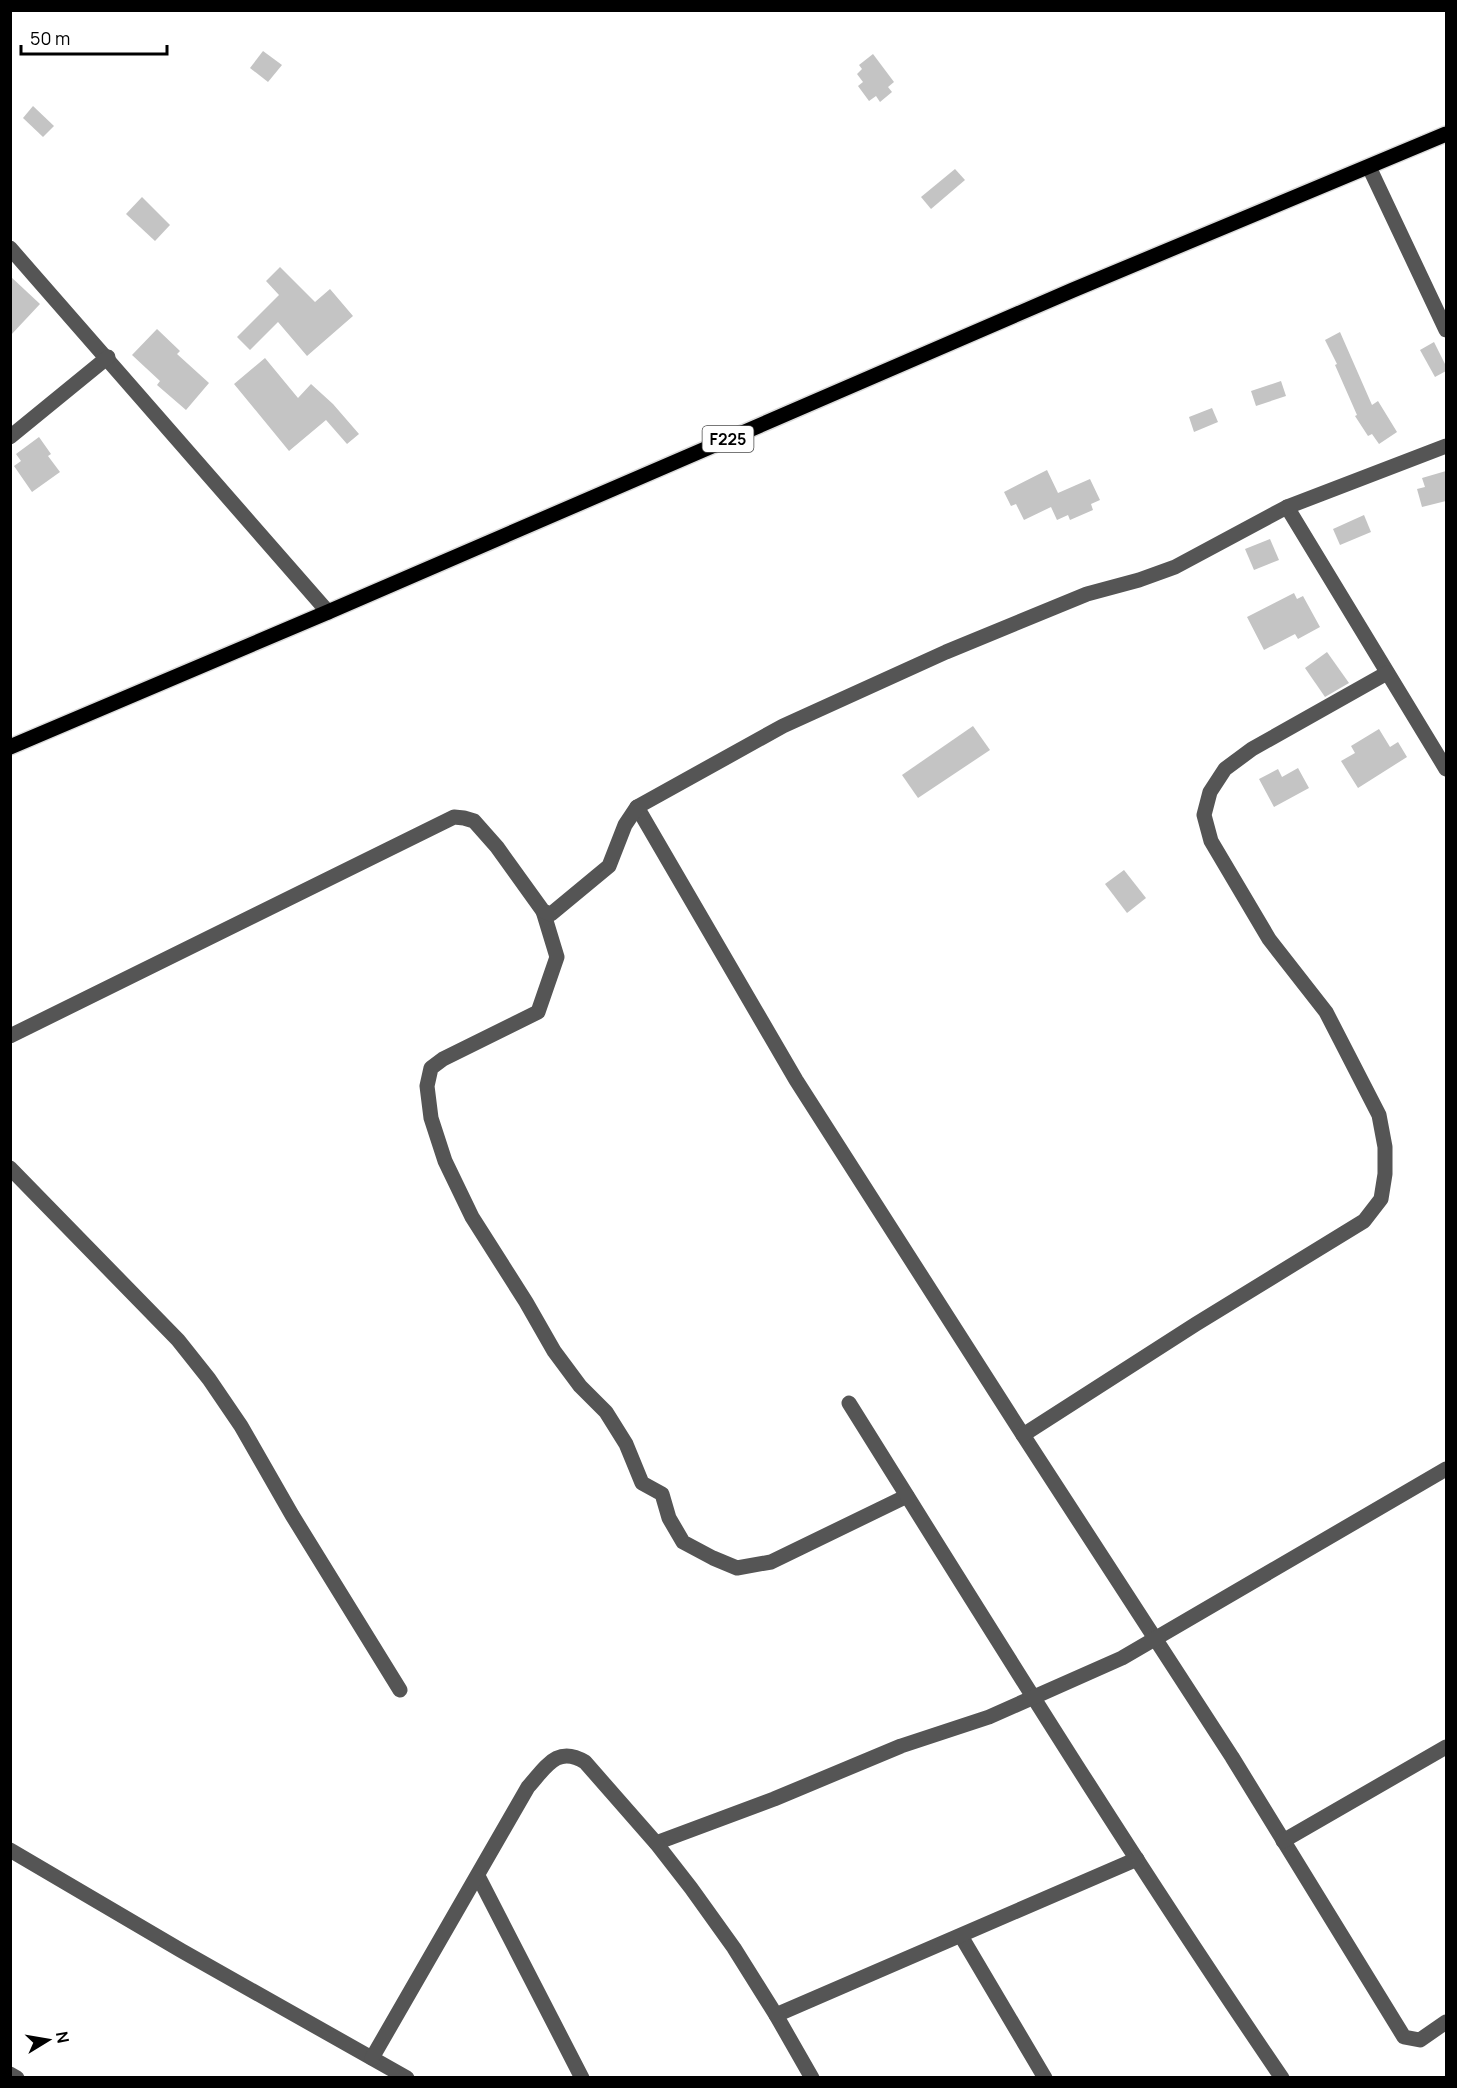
<svg xmlns="http://www.w3.org/2000/svg" width="1457" height="2088" font-family="Manrope,sans-serif">
<rect width="100%" height="100%" fill="#fff"/>
<g fill="#c4c4c4">
<polygon points="263,51 282,65 268,82 250,68"/>
<polygon points="873,54 894,82 888,87 892,92 880,102 876,96 869,101 858,86 863,82 857,74 862,69 859,65"/>
<polygon points="33,106 54,126 43,137 23,118"/>
<polygon points="955,169 965,180 931,209 921,197"/>
<polygon points="142,197 170,225 155,241 126,214"/>
<polygon points="280,267 315,302 330,289 353,316 307,356 278,322 250,350 237,337 279,295 266,281"/>
<polygon points="10,276 40,304 10,336"/>
<polygon points="157,329 180,351 177,354 209,383 186,410 157,385 160,381 132,355"/>
<polygon points="1340,332 1372,405 1378,401 1397,432 1379,444 1372,434 1368,436 1355,416 1357,415 1335,365 1337,364 1325,340"/>
<polygon points="1434,342 1446,366 1446,371 1435,377 1420,350"/>
<polygon points="265,358 298,398 311,384 333,404 359,434 347,444 326,420 289,451 234,384"/>
<polygon points="1281,381 1286,396 1256,406 1251,391"/>
<polygon points="1212,408 1218,422 1194,432 1189,417"/>
<polygon points="39,437 51,454 48,456 60,472 32,492 14,466 21,461 16,454"/>
<polygon points="1047,470 1058,493 1090,479 1100,500 1091,504 1093,510 1070,520 1068,515 1057,520 1051,507 1024,520 1016,504 1011,506 1004,492"/>
<polygon points="1446,471 1446,501 1422,507 1417,489 1425,487 1422,478"/>
<polygon points="1364,515 1371,532 1340,545 1333,529"/>
<polygon points="1270,539 1279,560 1254,570 1245,549"/>
<polygon points="1294,593 1297,599 1303,596 1320,627 1298,639 1295,634 1264,650 1247,617"/>
<polygon points="1327,652 1349,683 1325,697 1305,668"/>
<polygon points="973,726 990,750 918,798 902,775"/>
<polygon points="1379,729 1390,747 1398,742 1407,757 1358,788 1341,761 1355,753 1351,746"/>
<polygon points="1298,768 1309,788 1274,807 1259,779 1278,769 1282,777"/>
<polygon points="1124,870 1146,898 1127,913 1105,884"/>
</g>
<g fill="none" stroke-linecap="round" stroke-linejoin="round">
<g stroke="#dbdbdb" stroke-width="18">
<polyline id="major" points="10,747 328,612 1073,290 1446,134"/>
</g>
<g stroke="#555" stroke-width="15">
<polyline points="1369,167 1446,330"/>
<polyline points="10,248 328,612"/>
<polyline points="10,437 108,357"/>
<polyline points="1287,507 1446,769"/>
<polyline points="637,807 796,1080 1023,1435 1232,1757 1404,2037 1420,2040 1446,2022"/>
<polyline points="543,911 557,957 538,1012 443,1059 431,1068 427,1086 431,1118 445,1161 472,1217 526,1302 554,1351 580,1386 606,1412 626,1444 642,1483 662,1494 669,1518 683,1542 713,1558 737,1568 771,1562 907,1496"/>
<polyline points="10,1036 454,817 464,818 474,821 497,847 543,911 551,914 609,866 625,825 637,807 783,726 946,652 1087,594 1139,580 1175,567 1287,507 1446,446"/>
<polyline points="10,1168 178,1340 209,1379 241,1426 292,1515 400,1690"/>
<path d="M849 1403C991 1630 1131 1857 1282 2078"/>
<polyline points="1023,1435 1196,1324 1364,1221 1381,1199 1385,1174 1385,1147 1379,1115 1326,1012 1269,939 1211,841 1204,815 1210,792 1225,769 1252,749 1387,673"/>
<polyline points="1283,1841 1446,1747"/>
<polyline points="656,1843 774,1799 901,1746 989,1717 1122,1658 1446,1469"/>
<polyline points="10,1850 182,1951 407,2078"/>
<polyline points="478,1876 582,2078"/>
<polyline points="961,1936 1045,2078"/>
<polyline points="776,2015 812,2078"/>
<path d="M372 2058 528 1787C546 1767 557 1745 585 1762L656 1843 691 1888 734 1948 776 2015 1137 1859"/>
<polyline points="10,2074 17,2078"/>
</g>
<use href="#major" stroke="#000" stroke-width="15"/>
</g>
<g text-anchor="middle" stroke-width="5" stroke-linejoin="round" paint-order="stroke">
<rect fill="#fff" stroke="#4c4c4c" stroke-width="1.5" x="702.5" y="426" width="51" height="26" rx="4.5"/>
<g font-size="16" font-weight="bold" fill="#000">
<text x="728" y="445">F225</text>
</g>
</g>
<rect width="1457" height="2088" fill="none" stroke="#000000" stroke-width="24"/>
<g transform="translate(48 2040) rotate(79)" stroke="#ffffff" stroke-width="4.5" paint-order="stroke">
<path d="M0-4.5L10 22L0 15L-10 22Z" fill="#000000"/>
<text y="-9" font-size="16" font-weight="bold" text-anchor="middle" fill="#000000">N</text>
</g>
<path d="M21 45v9h146v-9" fill="none" stroke="#000000" stroke-width="3"/>
<text x="30" y="45" font-size="18" fill="#000000" stroke="#ffffff" stroke-width="4.5" paint-order="stroke">50 m</text>
</svg>
